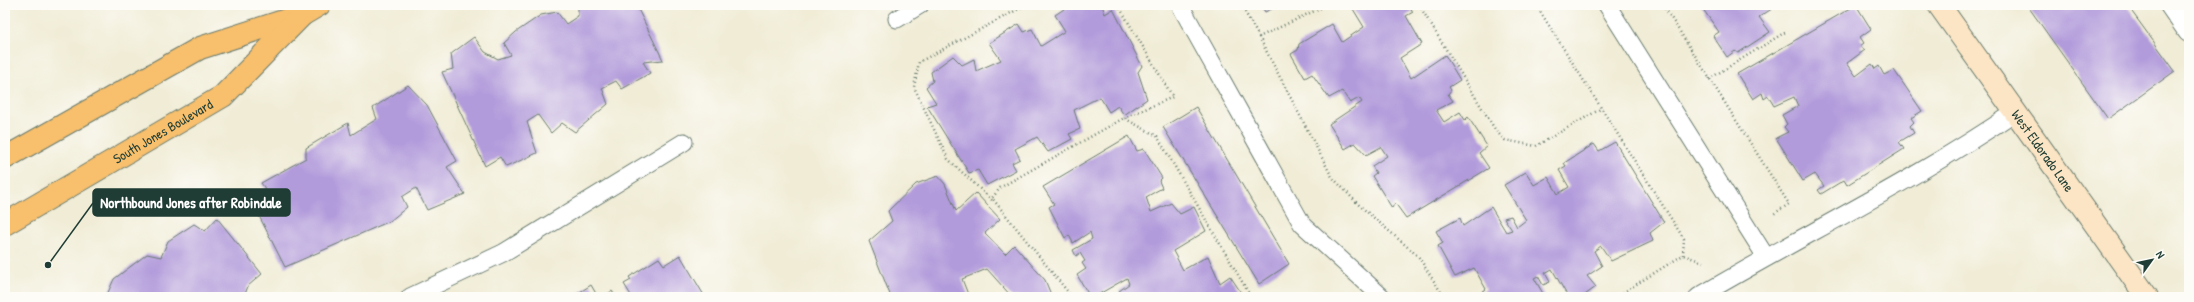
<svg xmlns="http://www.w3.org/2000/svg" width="2194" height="302" font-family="'Patrick Hand',sans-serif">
<rect width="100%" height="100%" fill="#fdfcf7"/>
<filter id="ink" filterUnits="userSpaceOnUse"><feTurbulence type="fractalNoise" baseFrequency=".025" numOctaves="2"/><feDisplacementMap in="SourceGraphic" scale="8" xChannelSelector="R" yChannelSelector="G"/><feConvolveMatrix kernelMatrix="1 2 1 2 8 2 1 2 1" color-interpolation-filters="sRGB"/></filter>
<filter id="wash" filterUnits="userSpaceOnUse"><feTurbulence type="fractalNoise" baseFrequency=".012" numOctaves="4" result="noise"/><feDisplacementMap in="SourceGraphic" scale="16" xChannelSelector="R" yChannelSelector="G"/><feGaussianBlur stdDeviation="0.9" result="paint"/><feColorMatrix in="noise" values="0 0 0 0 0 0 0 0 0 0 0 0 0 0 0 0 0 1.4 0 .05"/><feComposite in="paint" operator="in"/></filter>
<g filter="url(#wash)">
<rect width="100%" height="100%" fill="#f0ecd6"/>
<g id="blocks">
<g fill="#b29bdb">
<polygon points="584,5 636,5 663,60 643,62 650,73 622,89 616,81 602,88 608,104 575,132 562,123 551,133 538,115 527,122 537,153 506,167 500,157 485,166 442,72 453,69 451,54 474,37 485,52 498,59 511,55 504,43 516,32 541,15 557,12 566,24 578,16 578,8"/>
<polygon points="1065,5 1102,5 1105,14 1113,9 1142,66 1138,72 1147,99 1124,115 1118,106 1109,112 1100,97 1074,110 1080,129 1069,134 1072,139 1048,152 1037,137 1015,149 1020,159 1012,163 1016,170 987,185 978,170 969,173 927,106 936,103 926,87 933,81 931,72 953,56 962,65 974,59 976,71 1001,60 989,43 1019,24 1024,32 1032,29 1041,46 1065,31 1055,15 1067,7"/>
<polygon points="1261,5 1280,5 1265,12"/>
<polygon points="1361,5 1409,5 1413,12 1406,16 1422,44 1400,58 1411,78 1445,55 1460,80 1449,87 1451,90 1448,94 1453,101 1436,110 1444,122 1460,112 1465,120 1468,117 1487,146 1479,153 1489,168 1406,218 1395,203 1392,208 1372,176 1376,173 1372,166 1387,156 1381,147 1366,155 1355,143 1345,149 1329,124 1362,102 1359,98 1350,103 1342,91 1329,98 1312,74 1305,78 1291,54 1298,50 1299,44 1332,24 1342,42 1364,27 1353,9"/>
<polygon points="1700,5 1778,5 1759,17 1770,32 1738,53 1735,51 1727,57 1713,36 1719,32"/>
<polygon points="1856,5 1871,29 1860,37 1864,43 1860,46 1865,50 1847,63 1856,76 1872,64 1875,69 1879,66 1884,75 1894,70 1922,111 1911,118 1914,122 1910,126 1914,133 1899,142 1904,149 1847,185 1844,180 1821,194 1818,190 1824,186 1815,174 1803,181 1776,138 1788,132 1784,127 1787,124 1782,115 1798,106 1794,97 1774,106 1768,96 1764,99 1762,93 1753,99 1737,74"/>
<polygon points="2027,5 2127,5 2175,71 2108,119"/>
<polygon points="408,85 427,105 457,161 447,167 465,194 427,210 416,188 402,197 407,207 390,221 285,267 253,204 269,194 261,183 306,158 306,148 348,123 351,135 377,119 373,108"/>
<polygon points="1196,107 1289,264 1259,284 1163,127"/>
<polygon points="1129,136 1137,151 1144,149 1162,178 1159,181 1162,188 1146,197 1151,212 1171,203 1180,214 1194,207 1206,231 1173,251 1183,270 1208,256 1220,283 1230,276 1244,297 1123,297 1119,291 1129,284 1127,278 1094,297 1090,297 1077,275 1086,269 1082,263 1085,261 1080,253 1076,256 1073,250 1092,239 1090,232 1073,243 1069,235 1065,238 1049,207 1054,204 1043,187"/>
<polygon points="1615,142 1664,222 1650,233 1653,241 1611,261 1601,246 1594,251 1602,266 1587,276 1596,287 1582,297 1568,297 1552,269 1545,273 1550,282 1543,285 1538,276 1534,278 1545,297 1475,297 1486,289 1474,268 1455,277 1438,246 1443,243 1436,231 1460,218 1463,226 1491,207 1506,232 1512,230 1504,218 1511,216 1517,227 1526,220 1504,185 1526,172 1534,185 1548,177 1558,194 1569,187 1559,170 1566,166 1564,163 1594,144 1599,151"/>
<polygon points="938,176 945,184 956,211 976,193 1000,219 985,233 1005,254 1014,245 1045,280 1052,297 1012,297 987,269 962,279 969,297 891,297 869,241 892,221 888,211 916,184"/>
<polygon points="217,218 262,274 248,286 244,297 106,297 114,279 147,254 161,257 168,241 194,224 205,231"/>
<polygon points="680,255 705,297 632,297 624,284 631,280 629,277 659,258 664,265"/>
<polygon points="591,285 598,297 572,297"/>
<polygon points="612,291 616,297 603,297"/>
</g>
</g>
</g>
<g filter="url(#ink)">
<use href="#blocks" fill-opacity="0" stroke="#687a6d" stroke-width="1"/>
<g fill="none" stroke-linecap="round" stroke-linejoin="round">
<g stroke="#687a6d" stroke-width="19">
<g id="lane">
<polyline points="1180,5 1302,224 1382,297"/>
<polyline points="1607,5 1766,257"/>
<polyline points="897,19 920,5"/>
<polyline points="410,297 503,253 684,142"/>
<path d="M1698 297C1803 235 1914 181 2015 112"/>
</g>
</g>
<g stroke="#687a6d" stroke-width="24">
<polyline id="street" points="2171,5 2189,31"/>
</g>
<g stroke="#687a6d" stroke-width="24">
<g id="secondary">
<path id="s1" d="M1939 5 2147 297"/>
</g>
</g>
<g stroke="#687a6d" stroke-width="24">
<g id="primary">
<polyline points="5,158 200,48 302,15 319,5"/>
<path id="s2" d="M5 224 223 96 302 15"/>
</g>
</g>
<g stroke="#687a6d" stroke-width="2.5" stroke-dasharray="1 3" stroke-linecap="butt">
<polyline points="1118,5 1173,97 1124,118"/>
<polyline points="1241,5 1259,37 1327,5"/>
<polyline points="1419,5 1496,131 1505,140 1536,146 1602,108"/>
<polyline points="1536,5 1684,239 1683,255"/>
<polyline points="1663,5 1789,204 1772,215"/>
<polyline points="1259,37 1332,177 1359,205 1418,256 1444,297"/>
<polyline points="1709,79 1787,31"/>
<polyline points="992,200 948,159 914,87 919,62 1026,5"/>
<polyline points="1072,297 992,198 1001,187 1124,118 1157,136 1251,297"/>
<polyline points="1616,297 1683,255 1703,262"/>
</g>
<use href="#lane" stroke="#fff" stroke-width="17"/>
<use href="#street" stroke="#fff" stroke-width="22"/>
<use href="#secondary" stroke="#fce5c4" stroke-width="22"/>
<use href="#primary" stroke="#f8bf6c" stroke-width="22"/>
</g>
</g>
<g text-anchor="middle" stroke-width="3" stroke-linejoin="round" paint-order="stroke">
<g font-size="14" fill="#1f3d34" stroke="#fdfcf7">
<text dy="5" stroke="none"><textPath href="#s2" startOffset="183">South Jones Boulevard</textPath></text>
<text dy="5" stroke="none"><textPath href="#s1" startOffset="179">West Eldorado Lane</textPath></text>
</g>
</g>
<path fill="none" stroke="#1f3d34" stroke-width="1.5" d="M48 265L93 203"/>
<circle fill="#1f3d34" stroke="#fdfcf7" stroke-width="1.5" cx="48" cy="265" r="4"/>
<rect fill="#1f3d34" stroke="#1f3d34" stroke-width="1.5" x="93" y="189" width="197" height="27" rx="4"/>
<g font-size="15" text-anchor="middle" font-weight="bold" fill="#fff">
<text x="191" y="208">Northbound Jones after Robindale</text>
</g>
<rect width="2194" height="302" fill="none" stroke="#fdfcf7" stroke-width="20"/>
<g transform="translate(2152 260) rotate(57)" stroke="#fdfcf7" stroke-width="3" paint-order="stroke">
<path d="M0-3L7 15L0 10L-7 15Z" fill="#1f3d34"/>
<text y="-6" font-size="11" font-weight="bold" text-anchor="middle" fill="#1f3d34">N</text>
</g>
</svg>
